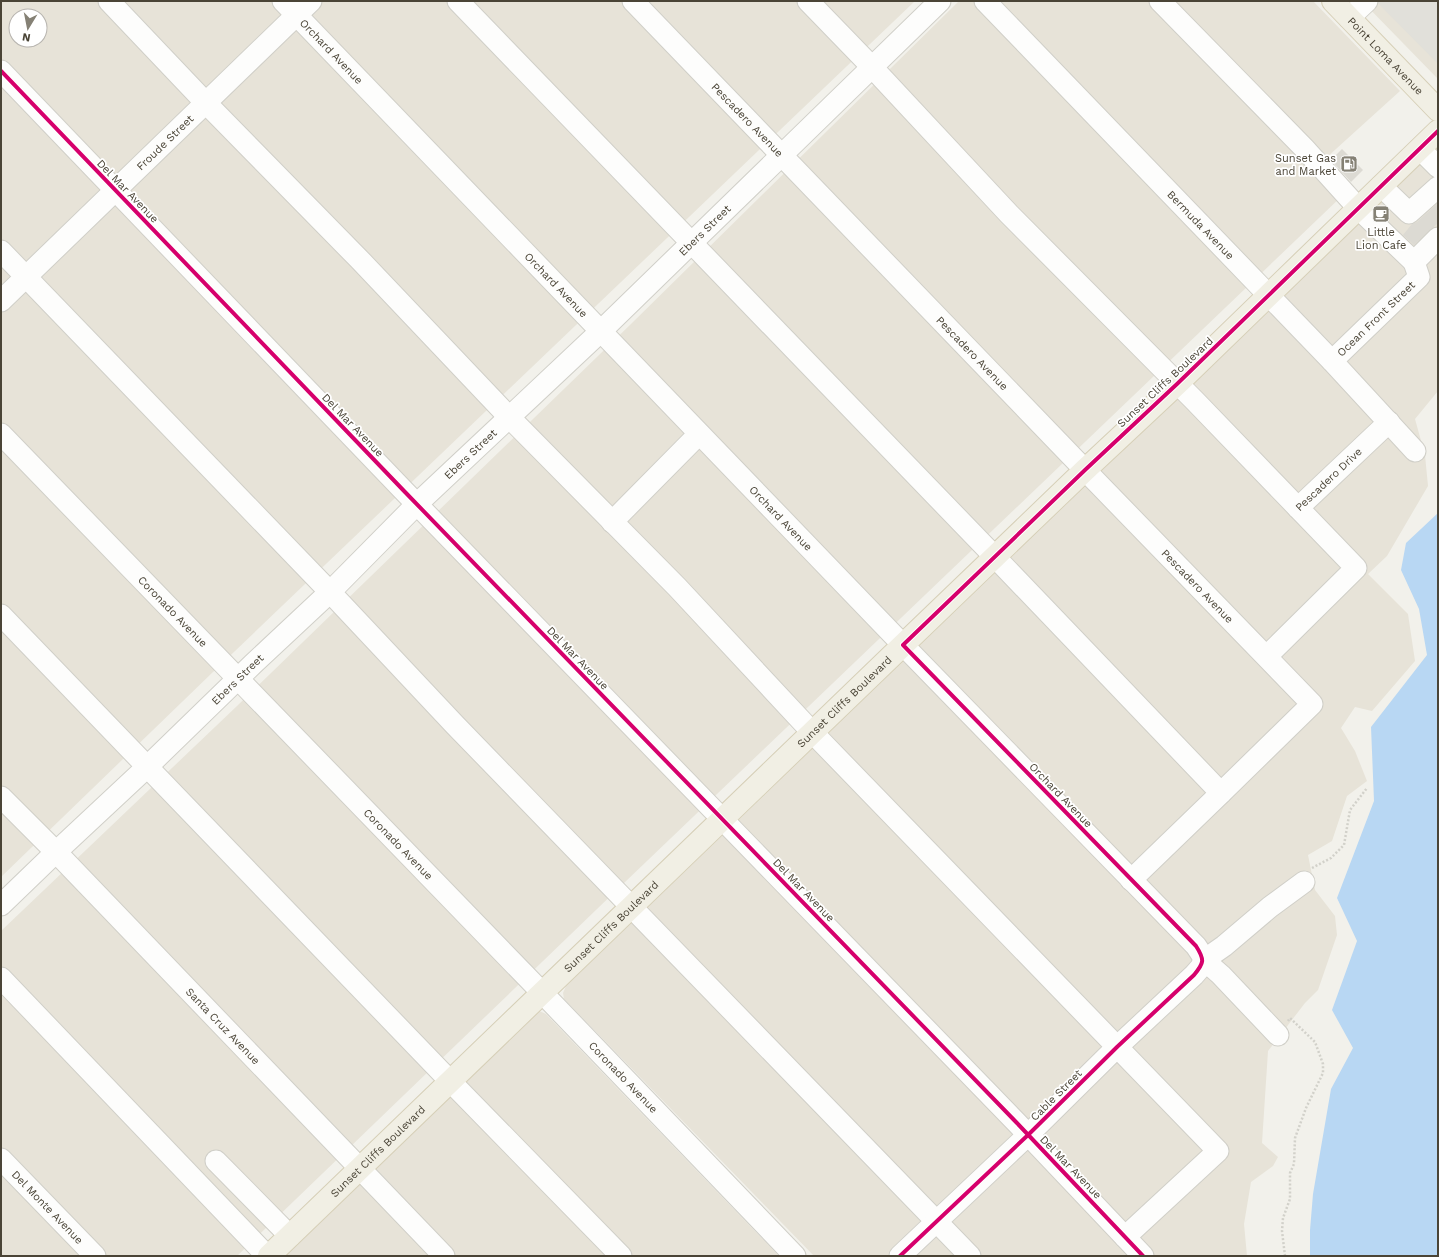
<svg xmlns="http://www.w3.org/2000/svg" width="1439" height="1257" font-family="'Work Sans',sans-serif">
<rect width="100%" height="100%" fill="#f2f1eb"/>
<g fill="#e7e3d8" fill-rule="evenodd">
<path d="M1 1H915L213 672 1 877ZM16 16H40V40H16Z"/>
<polygon points="959,1 1313,1 1400,91 1315,168 1343,195 624,883 237,1256 1,1256 1,931 237,706 632,323"/>
<polygon points="1362,1 1438,1 1438,79"/>
<polygon points="1438,147 1438,391 1415,419 1425,455 1428,486 1387,556 1368,574 1408,614 1415,661 1372,711 1355,707 1341,728 1355,751 1367,781 1347,796 1332,841 1308,855 1315,890 1335,916 1337,935 1318,990 1305,1003 1268,1051 1262,1143 1278,1157 1273,1166 1251,1182 1244,1224 1247,1256 814,1256 564,999 563,993 566,986"/>
<polygon points="537,1010 546,1014 779,1256 284,1256"/>
</g>
<polygon fill="#e1e0da" points="1376,1 1438,1 1438,64"/>
<polygon fill="#b8d7f3" points="1438,513 1438,1256 1310,1256 1310,1230 1313,1194 1331,1089 1353,1048 1332,1010 1357,941 1337,898 1374,801 1371,727 1427,655 1419,609 1401,570 1406,543"/>
<g fill="#dcdad3">
<polygon points="1342,149 1363,170 1351,182 1331,160"/>
<polygon points="1438,203 1438,223 1414,245 1403,235 1412,224 1417,222"/>
</g>
<g fill="none" stroke-linecap="round" stroke-linejoin="round">
<g stroke="#d0cfc8" stroke-width="23">
<g id="minor">
<polyline points="109,1 205,102 359,259 509,417 677,587 812,732 1218,1151 1125,1237"/>
<path id="s1" d="M283 1 903 645 1196 946 1202 955 1204 960 1221 975 1278 1035"/>
<polyline points="458,1 995,557 1221,793"/>
<path id="s2" d="M633 1 1085 470 1312 704 1221 793 1131 880"/>
<polyline points="808,1 871,66 1009,214 1195,401 1356,568 1267,656"/>
<path id="s3" d="M985 1 1332 361 1415 451"/>
<polyline points="1160,1 1304,148 1359,209 1414,262"/>
<polyline points="1349,18 1367,1"/>
<polyline points="1,71 405,492 1016,1122 1143,1256"/>
<polyline points="1420,149 1438,167"/>
<polyline points="1381,186 1409,213 1438,187"/>
<polyline points="1,251 330,592 455,725 970,1256"/>
<path id="s4" d="M1 301 311 1"/>
<path id="s5" d="M1332 361 1419 277 1414 262 1438 238"/>
<path id="s6" d="M1 434 555 1006 795 1256"/>
<path id="s7" d="M1298 508 1389 422"/>
<polyline points="612,522 699,434"/>
<polyline points="1,615 450,1081 621,1256"/>
<path id="s8" d="M1 797 56 852 444 1256"/>
<path id="s9" d="M1 905 56 852 147 767 253 664 330 592 417 504 601 331 940 1"/>
<polyline points="1,978 267,1256"/>
<path id="s10" d="M1 1159 95 1256"/>
<polyline points="216,1161 290,1236"/>
<polyline points="900,1256 1028,1135 1117,1047 1194,975 1201,967 1204,960 1224,946 1270,907 1304,882"/>
</g>
</g>
<g stroke="#d6cfb7" stroke-width="24">
<g id="major">
<path id="s11" d="M1333 1 1438 110"/>
<path id="s12" d="M269 1256 903 645 1085 470 1177 384 1438 131"/>
</g>
</g>
<g stroke="#d2d1ca" stroke-width="2.5" stroke-dasharray="2 2" stroke-linecap="butt">
<polyline points="1312,868 1331,858 1344,845 1350,810 1367,788"/>
<polyline points="1285,1256 1282,1231 1283,1218 1290,1199 1290,1173 1294,1164 1295,1138 1306,1108 1323,1073 1323,1064 1315,1042 1290,1018 1288,1021"/>
</g>
<use href="#minor" stroke="#fdfdfc" stroke-width="21"/>
<use href="#major" stroke="#f1efe4" stroke-width="22"/>
<g stroke="#fff" stroke-width="6">
<g id="cycleway">
<polyline points="1,71 405,492 1016,1122 1143,1256"/>
<path d="M900 1256 1028 1135 1117 1047 1194 975C1204 963 1205 960 1196 946L903 645 1085 470 1177 384 1438 131"/>
</g>
</g>
<use href="#cycleway" stroke="#d6006c" stroke-width="4"/>
</g>
<defs>
<g id="fuel-square" transform="scale(0.9)"><rect x="-9" y="-9" width="18" height="18" rx="4" fill="#858175" stroke="#fff"/><path d="M-5.5-6h7V0h2V4h1.3V-2.5L3-4.5l.8-.8L6-3V5H2.5V1h-1V6h-7ZM-4.2-4.7v3.2H.2V-4.7Z" fill="#fff"/></g>
<g id="cafe-square" transform="scale(0.9)"><rect x="-9" y="-9" width="18" height="18" rx="4" fill="#858175" stroke="#fff"/><path d="M-5.5-4.5H6V0H3Q3 3.5 0 3.5H-2.5Q-5.5 3.5-5.5 0ZM3-3.2v2h1.7v-2ZM-6 4.5H4V6H-6Z" fill="#fff"/></g>
</defs>
<g fill-rule="evenodd">
<use href="#fuel-square" x="1349" y="164"/>
<use href="#cafe-square" x="1381" y="214"/>
</g>
<g text-anchor="middle" stroke-width="3.5" stroke-linejoin="round" paint-order="stroke">
<g font-size="11" fill="#4a4436" stroke="#fff">
<text dy="4" stroke="none"><textPath href="#s1" startOffset="70">Orchard Avenue</textPath></text>
<text dy="4" stroke="none"><textPath href="#s11" startOffset="76">Point Loma Avenue</textPath></text>
<text dy="4" stroke="none"><textPath href="#s2" startOffset="165">Pescadero Avenue</textPath></text>
<text dy="4" stroke="none"><textPath href="#s4" startOffset="228">Froude Street</textPath></text>
<text transform="translate(128 191) rotate(46)" y="4">Del Mar Avenue</text>
<text dy="4" stroke="none"><textPath href="#s3" startOffset="311">Bermuda Avenue</textPath></text>
<text dy="4" stroke="none"><textPath href="#s9" startOffset="975">Ebers Street</textPath></text>
<text dy="4" stroke="none"><textPath href="#s1" startOffset="394">Orchard Avenue</textPath></text>
<text dy="4" stroke="none"><textPath href="#s5" startOffset="61">Ocean Front Street</textPath></text>
<text dy="4" stroke="none"><textPath href="#s2" startOffset="489">Pescadero Avenue</textPath></text>
<text transform="translate(1165 382) rotate(-43)" y="4">Sunset Cliffs Boulevard</text>
<text transform="translate(353 425) rotate(46)" y="4">Del Mar Avenue</text>
<text dy="4" stroke="none"><textPath href="#s9" startOffset="651">Ebers Street</textPath></text>
<text dy="4" stroke="none"><textPath href="#s7" startOffset="42">Pescadero Drive</textPath></text>
<text dy="4" stroke="none"><textPath href="#s1" startOffset="718">Orchard Avenue</textPath></text>
<text dy="4" stroke="none"><textPath href="#s2" startOffset="813">Pescadero Avenue</textPath></text>
<text dy="4" stroke="none"><textPath href="#s6" startOffset="247">Coronado Avenue</textPath></text>
<text transform="translate(578 658) rotate(46)" y="4">Del Mar Avenue</text>
<text dy="4" stroke="none"><textPath href="#s9" startOffset="327">Ebers Street</textPath></text>
<text dy="4" stroke="none"><textPath href="#s12" startOffset="799">Sunset Cliffs Boulevard</textPath></text>
<text transform="translate(1061 795) rotate(46)" y="4">Orchard Avenue</text>
<text dy="4" stroke="none"><textPath href="#s6" startOffset="571">Coronado Avenue</textPath></text>
<text transform="translate(804 890) rotate(46)" y="4">Del Mar Avenue</text>
<text dy="4" stroke="none"><textPath href="#s12" startOffset="475">Sunset Cliffs Boulevard</textPath></text>
<text dy="4" stroke="none"><textPath href="#s8" startOffset="319">Santa Cruz Avenue</textPath></text>
<text dy="4" stroke="none"><textPath href="#s6" startOffset="895">Coronado Avenue</textPath></text>
<text transform="translate(1056 1095) rotate(-45)" y="4">Cable Street</text>
<text dy="4" stroke="none"><textPath href="#s12" startOffset="151">Sunset Cliffs Boulevard</textPath></text>
<text transform="translate(1071 1167) rotate(46)" y="4">Del Mar Avenue</text>
<text dy="4" stroke="none"><textPath href="#s10" startOffset="67">Del Monte Avenue</textPath></text>
</g>
<g font-size="11" fill="#4a4436" stroke="#fff" text-anchor="end">
<text x="1336" y="162">Sunset Gas<tspan x="1336" dy="13">and Market</tspan></text>
<text x="1381" y="236" text-anchor="middle">Little<tspan x="1381" dy="13">Lion Cafe</tspan></text>
</g>
</g>
<rect width="1439" height="1257" fill="none" stroke="#4a4436" stroke-width="4"/>
<g transform="translate(28 28) rotate(190)"><circle r="19" fill="#ffffff" stroke="#b7b4af"/>
<path d="M0-3L7 15L0 10L-7 15Z" fill="#858175"/>
<text y="-6" font-size="11" font-weight="bold" text-anchor="middle" fill="#4a4436">N</text>
</g>
</svg>
